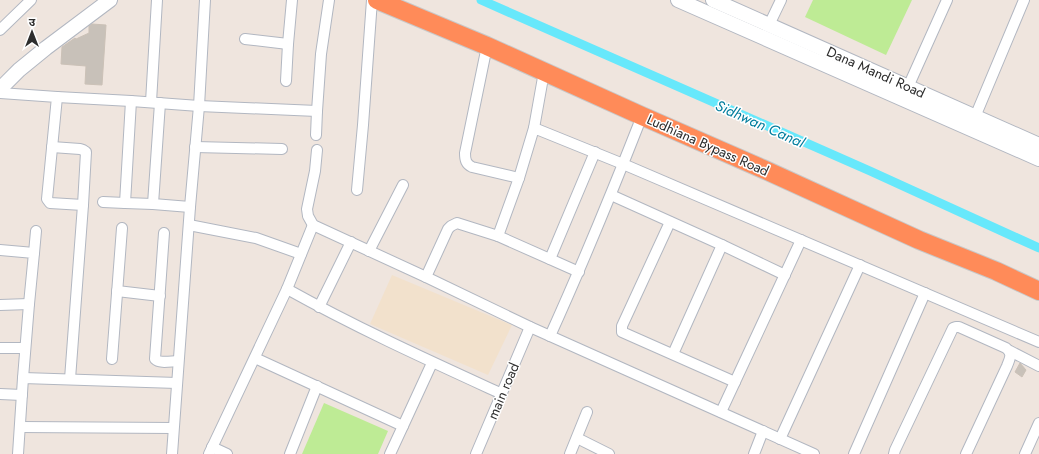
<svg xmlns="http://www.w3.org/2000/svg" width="1039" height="454" font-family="Jost,'Noto Sans Devanagari',sans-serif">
<rect width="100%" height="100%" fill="#efe5de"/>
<polygon fill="#f2e1cc" points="392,275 512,325 488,375 370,324"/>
<g fill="#beeb95">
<polygon points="813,0 912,0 886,55 805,17"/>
<polygon points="324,403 388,431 378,454 302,454"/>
</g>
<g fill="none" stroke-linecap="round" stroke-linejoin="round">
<polyline stroke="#67e8fb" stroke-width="9" points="481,0 870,171 1039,248"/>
</g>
<g fill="#c8c1b9" stroke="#cbc1b7">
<polygon points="92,24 106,25 102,85 85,84 86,66 61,64 62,47 75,38 76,39 89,33 89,26"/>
<polygon points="1020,363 1026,370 1022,377 1015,372"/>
</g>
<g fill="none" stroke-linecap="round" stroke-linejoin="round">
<g stroke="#b2b7c1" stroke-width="12">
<g id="street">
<polyline points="769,25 781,0"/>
<polyline points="0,30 31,0"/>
<polyline points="245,39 288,44"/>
<path d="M487 46 465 153C465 160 466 164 472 167L519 178"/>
<polyline points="286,81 288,44 292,0"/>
<polyline points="908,87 947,0"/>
<polyline points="0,93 57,97 47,199 50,203 83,205 70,379"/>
<polyline points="57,97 131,101 199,106 317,111"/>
<polyline points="131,101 125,203 153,204"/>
<polyline points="151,102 157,0"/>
<polyline points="160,103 153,204 190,207"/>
<polyline points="975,117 1024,0"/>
<polyline points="534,128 544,72"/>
<polyline points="316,135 317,111 321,54 329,0"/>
<polyline points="52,147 80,149 83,150 86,152 83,205"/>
<polyline points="195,147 282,149"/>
<polyline points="317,150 315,171 307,209 308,216 313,225 426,277 530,327 814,454"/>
<polyline points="357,190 363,125 372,0"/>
<polyline points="611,195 722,245 785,275"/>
<polyline points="103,202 125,203"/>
<polyline points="670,222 622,326 622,332 735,382"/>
<polyline points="189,225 256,238 301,254"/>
<path d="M164 233 155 359C160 364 171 361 178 361"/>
<polyline points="498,236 519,178 534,128 623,164 1039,342"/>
<polyline points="0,250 34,253 29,304 23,378"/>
<polyline points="369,251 403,185"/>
<polyline points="34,253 36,231"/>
<polyline points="550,259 595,152"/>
<polyline points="426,277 448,229 451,226 457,223 498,236 579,272"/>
<path d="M287 289C357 328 430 361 502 394"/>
<polyline points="117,291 160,296"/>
<polyline points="0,305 29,304"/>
<polyline points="319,307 351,242"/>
<path d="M550 336C583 263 613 190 642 116"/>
<polyline points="0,348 25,348"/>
<polyline points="1010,351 1039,366"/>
<polyline points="673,354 722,245"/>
<polyline points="255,358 403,426 390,454"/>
<polyline points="112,359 122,228"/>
<polyline points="0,394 22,395"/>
<polyline points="721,412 801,240"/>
<polyline points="403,426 432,363"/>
<polyline points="20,427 173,428"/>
<polyline points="577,438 609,454"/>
<polyline points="780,439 860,265"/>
<polyline points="212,447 227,454"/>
<polyline points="18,454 23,378 177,383"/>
<polyline points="172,454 190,207 199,106 205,0"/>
<polyline points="209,454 287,289 313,225"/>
<polyline points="290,454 317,386"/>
<polyline points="476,454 530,327"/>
<polyline points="570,454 587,412"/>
<polyline points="754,454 763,431"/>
<polyline points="854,454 925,293"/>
<path d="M894 454 895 450 953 328 956 327H959L1006 348C1013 354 1010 358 1007 366L966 454"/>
<polyline points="1025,454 1039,423"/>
</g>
</g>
<g stroke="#b2b7c1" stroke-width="16">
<g id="secondary">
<polyline points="678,0 1039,159"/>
<polyline points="713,0 1039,145"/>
<polyline points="0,89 19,70 46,48 110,0"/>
</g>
</g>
<g stroke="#c8c8c8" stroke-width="20">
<polyline id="highway" points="377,0 487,46 642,116 763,169 919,240 996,271 1039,291"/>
</g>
<use href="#street" stroke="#fff" stroke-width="10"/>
<use href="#secondary" stroke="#fff" stroke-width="14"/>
<use href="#highway" stroke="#ff8b59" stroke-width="18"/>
</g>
<g text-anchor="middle" stroke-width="3" stroke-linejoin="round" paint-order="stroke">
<g font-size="14" fill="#2d2d2d" stroke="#fff">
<text transform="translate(876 72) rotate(24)" y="5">Dana Mandi Road</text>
<text transform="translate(708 145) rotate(24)" y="5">Ludhiana Bypass Road</text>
<text transform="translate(503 391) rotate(-67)" y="5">main road</text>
</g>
<g font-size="15" font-style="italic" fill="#027d9d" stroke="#fff">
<text transform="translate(760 124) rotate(24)" y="5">Sidhwan Canal</text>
</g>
</g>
<g transform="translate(32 32)" stroke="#ffffff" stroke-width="3" paint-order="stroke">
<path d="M0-3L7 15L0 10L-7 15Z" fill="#2d2d2d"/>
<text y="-6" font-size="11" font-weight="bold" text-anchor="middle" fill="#2d2d2d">उ</text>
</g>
</svg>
